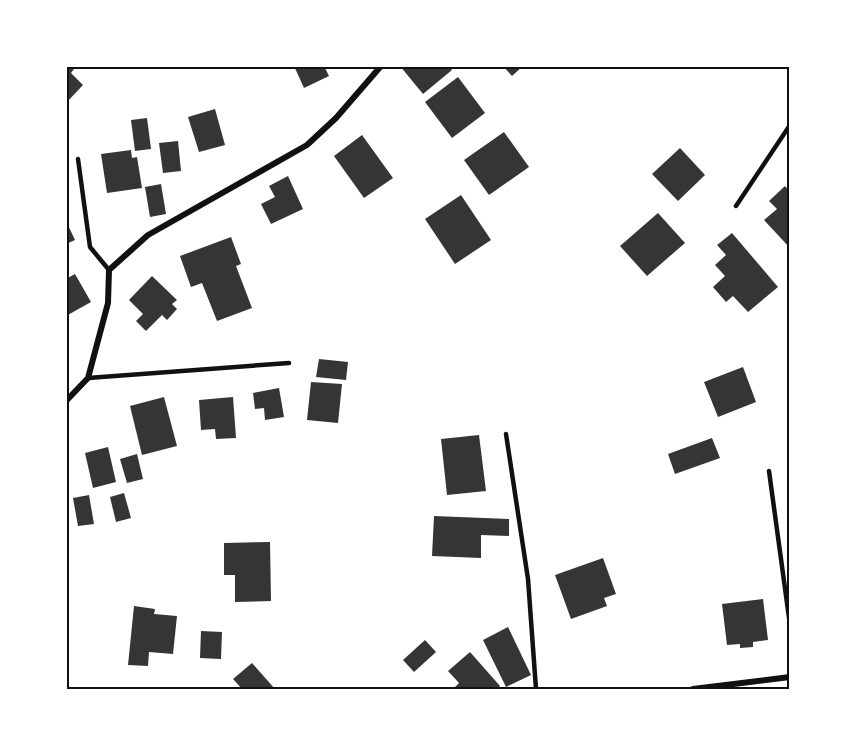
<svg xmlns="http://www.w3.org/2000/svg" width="856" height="755" font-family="'Work Sans',sans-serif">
<rect width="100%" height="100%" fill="#fff"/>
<g fill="#353535">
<polygon points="66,66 72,66 74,69 71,73 83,85 66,103"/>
<polygon points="294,66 324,66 329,76 304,88"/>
<polygon points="400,66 448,66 452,70 423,94"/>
<polygon points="503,66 523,66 512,76"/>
<polygon points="458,77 485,113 452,138 425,102"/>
<polygon points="215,109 225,145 199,152 188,117"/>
<polygon points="147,118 151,149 135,151 131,120"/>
<polygon points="504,132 529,167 489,195 464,160"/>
<polygon points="362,135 393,178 364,198 334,156"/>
<polygon points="178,141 181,171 163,173 159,143"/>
<polygon points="680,148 705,175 678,201 652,174"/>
<polygon points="131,150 132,158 137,157 142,188 107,193 101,154"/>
<polygon points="288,176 303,209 271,224 261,204 275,197 269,186"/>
<polygon points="161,184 166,214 150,217 145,187"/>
<polygon points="785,186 790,192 790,248 764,220 777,209 769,201"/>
<polygon points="461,195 491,240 455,264 425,219"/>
<polygon points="658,213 685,243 647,276 620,246"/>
<polygon points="66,221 75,240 66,244"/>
<polygon points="732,233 778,287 748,312 733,296 726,302 713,287 725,276 715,265 726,255 717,245"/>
<polygon points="231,237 241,264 236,266 252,308 217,321 202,283 191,287 180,256"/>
<polygon points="75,274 91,302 66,316 66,279"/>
<polygon points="152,276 177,300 172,304 177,309 167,320 162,315 146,331 136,321 143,314 129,300"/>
<polygon points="319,359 348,362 346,380 316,377"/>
<polygon points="743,367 756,402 718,417 704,382"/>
<polygon points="311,382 342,384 338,423 307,420"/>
<polygon points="279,388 284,417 265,420 264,408 255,409 253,393"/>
<polygon points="164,397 177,446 142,455 130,406"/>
<polygon points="233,397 236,438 216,439 215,429 201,430 199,400"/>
<polygon points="479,435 486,491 447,495 441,439"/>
<polygon points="712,438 720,458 675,474 668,454"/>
<polygon points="108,447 116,482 93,488 85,453"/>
<polygon points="137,454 143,479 127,483 120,459"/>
<polygon points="124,493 131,518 116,522 110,497"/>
<polygon points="89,495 94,524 78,526 73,498"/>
<polygon points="434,516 509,519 509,536 481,535 481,558 432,556"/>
<polygon points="270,542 271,601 235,602 235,575 224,575 224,543"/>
<polygon points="603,558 616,594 604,598 607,606 571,619 555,575"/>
<polygon points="763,599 768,640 753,642 753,647 740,648 740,644 727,645 722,604"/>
<polygon points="134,606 155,609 154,614 177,616 173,654 149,652 148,666 128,665"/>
<polygon points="508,627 531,675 506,687 483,640"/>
<polygon points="201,631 222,632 221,659 200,658"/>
<polygon points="425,640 436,652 414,672 403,660"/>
<polygon points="470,652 500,686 497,689 453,689 459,683 448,671"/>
<polygon points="252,663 275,689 242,689 233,679"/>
</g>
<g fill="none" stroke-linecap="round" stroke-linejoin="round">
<g stroke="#111" stroke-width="4.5">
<polyline points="78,159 90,247 109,270"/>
<polyline points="736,206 790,125"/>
<polyline points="88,378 289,363"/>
<polyline points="506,434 528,579 536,689"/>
<polyline points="769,471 790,625"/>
</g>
<g stroke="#111" stroke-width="6">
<polyline points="66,401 88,378 108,303 109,270 148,235 307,145 336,118 381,66"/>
<polyline points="693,689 790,677"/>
</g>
</g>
<rect width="856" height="755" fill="none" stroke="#ffffff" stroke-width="135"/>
<rect x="68" y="68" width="720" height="620" fill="none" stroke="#111" stroke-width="2"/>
</svg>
